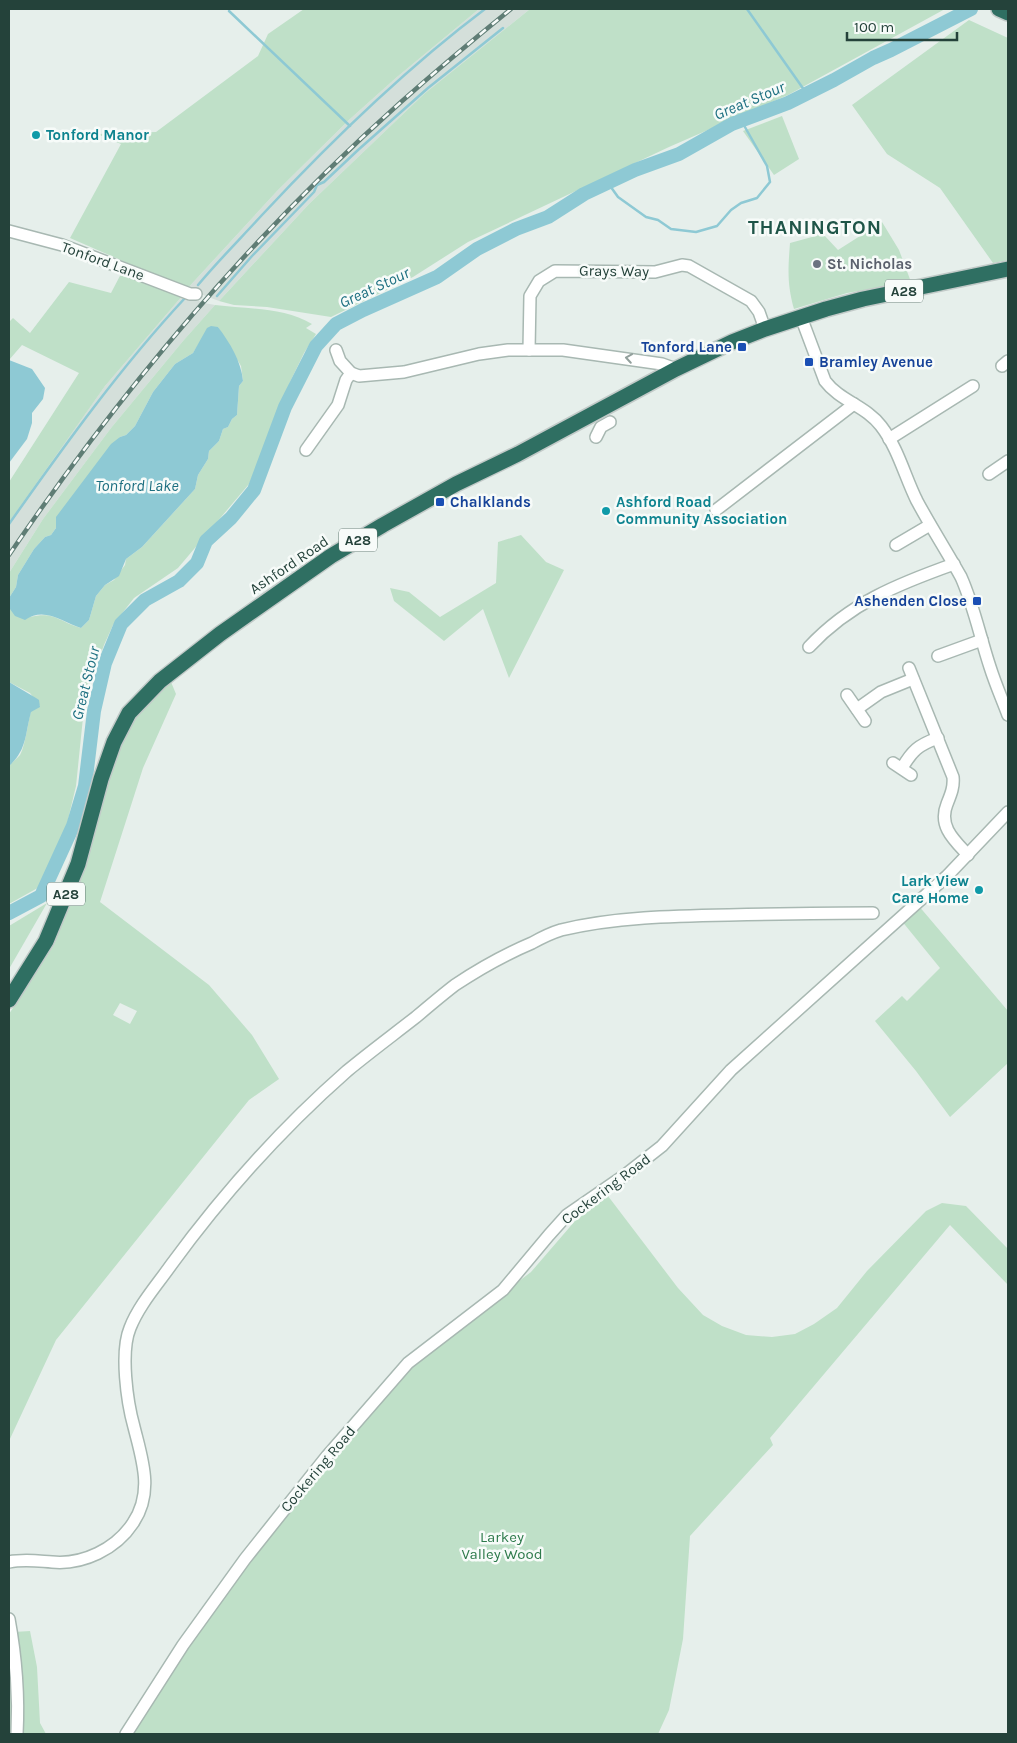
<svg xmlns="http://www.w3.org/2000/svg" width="1017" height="1743" font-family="Karla,sans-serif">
<rect width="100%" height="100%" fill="#e6efeb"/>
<g fill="#d4dfda">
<polygon points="479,9 530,9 424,94 309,204 219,301 187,289 278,190 350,119 397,77"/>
<polygon points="183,295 204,303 215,305 183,341 111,428 43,519 9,573 9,521 105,386"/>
</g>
<g fill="#bfe0c8" fill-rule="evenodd">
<polygon points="304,9 479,9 397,77 350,119 278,190 187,289 70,238 121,144 97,134 156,132 258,56 268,34"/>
<polygon points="530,9 945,9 788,95 669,147 468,242 413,277 331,317 267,307 234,305 219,301 309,204 424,94"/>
<polygon points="969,20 1008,38 1008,260 993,263 940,188 887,154 852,105"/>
<polygon points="782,116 799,159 774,175 743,131"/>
<path d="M882 222 899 250 911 282 847 293 794 309C787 284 788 269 790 243L823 234 838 250Z"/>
<polygon points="122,272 143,283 183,295 105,386 9,522 9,482 79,373 22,345 9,360 9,322 13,318 30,333 69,282 111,293"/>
<path d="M215 305C247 309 284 307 312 324L306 328 316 334 304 353 290 382 284 401 249 484 178 568 134 598 113 625 104 645 85 698 76 786 66 828 56 856 43 885 9 904V766C12 762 17 759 20 755 25 747 28 722 31 711L40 706 30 693 9 682V573L43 519 111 428 183 341ZM218 327 241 366 243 381 239 386 237 415 232 419 228 427 223 429 219 441 209 451 208 459 198 475 195 489 142 547 126 559 125 565 114 580 105 585 96 596 89 620 81 628C59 622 55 611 30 617L9 598 16 587 18 575 34 549 45 537 51 535 120 437 126 435 135 426 153 392 175 364 193 353 200 342Z"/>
<polygon points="521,535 546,562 564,570 509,678 483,609 444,641 394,601 390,588 409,592 440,617 496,583 498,542"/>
<path d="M171 682 176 694 143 768 100 902 209 985 252 1035 279 1079 249 1100 56 1340 9 1441V1014L54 945 84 864 109 768 129 725 141 708ZM120 1003 137 1011 130 1024 113 1015Z"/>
<polygon points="47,903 9,969 9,926"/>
<polygon points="918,905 1008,1011 1008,1063 950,1117 916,1071 875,1021 902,996 907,1001 940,968 901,920"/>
<polygon points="608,1196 678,1288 703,1315 722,1326 746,1335 772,1337 795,1334 814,1324 837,1308 867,1271 926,1211 942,1203 966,1206 1008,1249 1008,1285 950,1225 770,1438 773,1445 690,1536 683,1639 669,1710 658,1734 127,1734 251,1556 410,1364 531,1272 575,1221"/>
<polygon points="30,1631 37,1667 40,1723 46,1734 9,1734 9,1646 14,1632"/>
</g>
<g fill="#8ec9d4">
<path d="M211 326 218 327C230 343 241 361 243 381L239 386 237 415 232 419 228 427 223 429 219 441 209 451 208 459 198 475 195 489 142 547 126 559 119 576 105 585 96 596 89 620 81 628C63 622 44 606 25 620L15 616 10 609 9 598 16 587 18 575 34 549 45 537 51 535 56 528V517L111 444 120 437 126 435 135 426 153 392 175 364 193 353 207 328Z"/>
<polygon points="9,360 32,369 45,388 43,399 32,413 32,423 27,439 9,463"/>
<path d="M9 682 36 698 39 700 40 707 31 712C25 734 27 750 9 766Z"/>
</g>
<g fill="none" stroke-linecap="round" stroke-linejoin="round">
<g stroke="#8ec9d4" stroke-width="2.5">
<polyline points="747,9 807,94"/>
<polyline points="229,11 350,126"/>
<polyline points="608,183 618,197 646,217 658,220 671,229 696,232 717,226 731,210 741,203 757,198 770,182 767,166 741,120"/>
<path d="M198 285C219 260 241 238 262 215 331 141 404 70 485 9"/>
<polyline points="217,296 252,256 314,192 317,185 324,182 358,150 428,88 503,28"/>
<path d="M9 524C64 446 120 368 185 298"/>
</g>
<polyline stroke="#8ec9d4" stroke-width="14" points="9,913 41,896 73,826 85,786 94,711 105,663 121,624 145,600 179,581 197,563 206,541 231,518 254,490 285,407 316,346 336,324 363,310 437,277 477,249 516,229 548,217 584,194 635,170 679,154 732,124 788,103 834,80 873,58 891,50 971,9"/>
<g stroke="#a8b8b2" stroke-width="14">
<g id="minor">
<polyline points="9,231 62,245 190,294 196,294"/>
<path d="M801 317 825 381C840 401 866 406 881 426 898 448 905 477 917 501 931 527 947 552 961 577 974 606 980 637 990 667 995 683 1002 699 1008 715"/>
<polyline points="336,350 340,361 351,373 359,376 404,372 479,354 508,350 563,350 662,364 676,369"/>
<polyline points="529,350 530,296 539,281 555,271 655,272 682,265 689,266 751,301 759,312 765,329"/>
<polyline points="1002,366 1008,361"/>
<polyline points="596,437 601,427 610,422"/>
<polyline points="889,439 973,386"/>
<polyline points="306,450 338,405 346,380 351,373"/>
<polyline points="989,474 1008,461"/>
<polyline points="716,510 854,404"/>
<polyline points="896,545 930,525"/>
<path d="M809 647C850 603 898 584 954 564"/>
<polyline points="938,656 982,640"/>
<path d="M909 668 953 777C954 787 951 794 947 804 938 826 954 840 968 855"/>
<polyline points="847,695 865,721"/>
<polyline points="857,709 881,692 913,679"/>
<polyline points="893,763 911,775"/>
<path d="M902 768C912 751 918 745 938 738"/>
<path d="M9 1562C24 1559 37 1561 52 1562 83 1565 116 1549 133 1523 154 1492 142 1459 134 1427 127 1402 120 1352 130 1328 139 1305 157 1285 171 1265 223 1194 281 1129 347 1071 370 1052 393 1035 416 1017 429 1006 442 995 455 985 479 969 506 954 532 943 541 938 551 933 561 930 615 917 673 916 729 915 777 914 825 913 873 913"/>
<path d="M9 1619C16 1657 19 1696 17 1734"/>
<polyline points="126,1734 183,1645 245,1559 327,1456 408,1363 503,1290 549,1235 567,1215 625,1175 662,1146 731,1070 947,876 1008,812"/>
</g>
</g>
<g stroke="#c2cac8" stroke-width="18">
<g id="highway">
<polyline points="999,9 1008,13"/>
<polyline points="9,1000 46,941 78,864 101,779 114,742 129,713 160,681 220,634 331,556 383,525 456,484 518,454 676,369 732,342 765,329 826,309 863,299 1008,269"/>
</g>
</g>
<use href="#minor" stroke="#fff" stroke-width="11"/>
<use href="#highway" stroke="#2f6f62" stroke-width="15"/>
<g stroke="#5f7d75" stroke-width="4.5">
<path id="rail" d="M9 555C121 390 252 235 401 102 437 70 474 39 511 9"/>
</g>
<use href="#rail" stroke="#f7fbf9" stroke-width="2.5" stroke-dasharray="8" stroke-linecap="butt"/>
</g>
<defs><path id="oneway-chevron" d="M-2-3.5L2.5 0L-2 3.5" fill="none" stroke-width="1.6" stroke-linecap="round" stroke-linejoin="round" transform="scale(1.25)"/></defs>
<use stroke="#92a09c" href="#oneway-chevron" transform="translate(629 358) rotate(-171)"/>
<g fill="#0f9aa8" stroke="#f7fbf9" stroke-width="2">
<circle cx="36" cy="135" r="5"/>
<circle cx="606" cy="511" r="5"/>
<circle cx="979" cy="890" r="5"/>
</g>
<circle fill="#6b7280" stroke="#f7fbf9" stroke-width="2" cx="817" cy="264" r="5"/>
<g fill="#1a4fb4" stroke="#f7fbf9" stroke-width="2">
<rect x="737" y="342" width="10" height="10" rx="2.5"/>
<rect x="804" y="357" width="10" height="10" rx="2.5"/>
<rect x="435" y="497" width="10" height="10" rx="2.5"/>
<rect x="972" y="596" width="10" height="10" rx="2.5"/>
</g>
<g text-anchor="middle" stroke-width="5" stroke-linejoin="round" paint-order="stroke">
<g fill="#f7fbf9" stroke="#637a73" stroke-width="1">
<rect x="885" y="279.5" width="38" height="23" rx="4"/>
<rect x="339" y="528.5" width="38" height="23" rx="4"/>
<rect x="47" y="882.5" width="38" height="23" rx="4"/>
</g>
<g font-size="14" font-weight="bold" fill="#24423a">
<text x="904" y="296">A28</text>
<text x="358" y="545">A28</text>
<text x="66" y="899">A28</text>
</g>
<g font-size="15" font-weight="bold" fill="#0d838f" stroke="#f7fbf9" text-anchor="start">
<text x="46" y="140">Tonford Manor</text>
<text x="616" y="507">Ashford Road<tspan x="616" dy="17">Community Association</tspan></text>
<text x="969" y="886" text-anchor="end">Lark View<tspan x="969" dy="17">Care Home</tspan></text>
</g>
<g font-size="15" fill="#24423a" stroke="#f7fbf9">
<text transform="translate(103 261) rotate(20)" y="5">Tonford Lane</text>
<text transform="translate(614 271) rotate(1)" y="5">Grays Way</text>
<text transform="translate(289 565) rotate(-34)" y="5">Ashford Road</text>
<text transform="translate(606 1189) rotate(-37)" y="5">Cockering Road</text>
<text transform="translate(318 1469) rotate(-50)" y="5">Cockering Road</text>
</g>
<g font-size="15" font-weight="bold" fill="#5b616d" stroke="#f7fbf9" text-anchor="start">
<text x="827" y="269">St. Nicholas</text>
</g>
<g font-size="15" font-weight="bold" fill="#164399" stroke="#f7fbf9" text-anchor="end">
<text x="732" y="352">Tonford Lane</text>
<text x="819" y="367" text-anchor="start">Bramley Avenue</text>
<text x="450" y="507" text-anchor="start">Chalklands</text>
<text x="967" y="606">Ashenden Close</text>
</g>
<g font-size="15" fill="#2d7a4b" stroke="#f7fbf9">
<text x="502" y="1542">Larkey<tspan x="502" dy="17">Valley Wood</tspan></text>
</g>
<g font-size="16" font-style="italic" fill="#1c6f80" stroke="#f7fbf9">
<text transform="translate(749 100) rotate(-23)" y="6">Great Stour</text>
<text transform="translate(374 287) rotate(-25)" y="6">Great Stour</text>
<text x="137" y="491">Tonford Lake</text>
<text transform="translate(85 683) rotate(-76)" y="6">Great Stour</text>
</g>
<g font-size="20" font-weight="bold" letter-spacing="1" fill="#1f5548" stroke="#f7fbf9">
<text x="815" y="234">THANINGTON</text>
</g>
</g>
<rect width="1017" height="1743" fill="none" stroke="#24423a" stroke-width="20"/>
<path d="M847 32v8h110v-8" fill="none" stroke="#24423a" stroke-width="2.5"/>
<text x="854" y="32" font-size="15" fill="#24423a" stroke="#f7fbf9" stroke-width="4" paint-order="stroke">100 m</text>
</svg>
